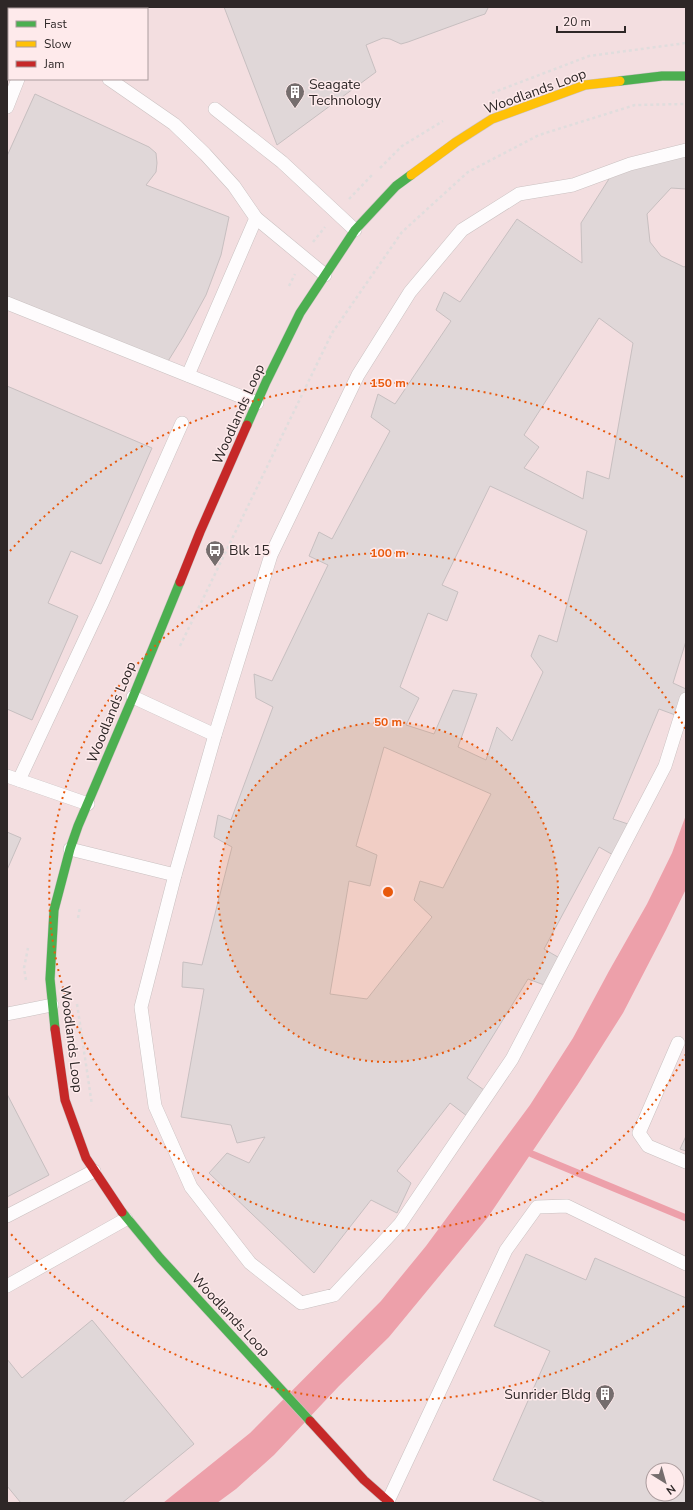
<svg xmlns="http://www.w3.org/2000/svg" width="693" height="1510" font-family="'Nunito Sans',sans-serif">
<rect width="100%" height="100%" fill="#faeeef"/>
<path fill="#f3dee0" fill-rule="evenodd" d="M20 7H686V1503H7V46L9 40V79H147V9H20ZM653 1470H677V1494H653Z"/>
<polygon fill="#eda0aa" points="686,815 686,889 666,930 623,1013 578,1084 488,1217 389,1337 339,1386 274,1455 236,1489 217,1503 163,1503 250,1433 381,1301 426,1246 530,1105 573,1038 609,971 647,904 672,853"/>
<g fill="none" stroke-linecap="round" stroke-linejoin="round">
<polyline stroke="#eda0aa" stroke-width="7" points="532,1154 686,1218"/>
</g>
<g fill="#e0d7d8" stroke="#c7bfc0" fill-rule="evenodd">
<polygon points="224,7 488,7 488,8 485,14 479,16 408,42 401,44 390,39 383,38 366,45 376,72 277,145"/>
<polygon points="35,94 149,147 156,153 157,163 156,172 146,185 229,217 221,255 206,295 183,337 165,366 7,299 7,156"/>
<path d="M686 150V189L671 188 647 214 650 242 661 256 684 267 686 266V641L673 683 686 689V698L678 716 659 709 613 819 634 826 622 860 599 847 544 949 563 960 547 986 528 979 467 1078 484 1090 467 1116 450 1103 397 1171 411 1183 397 1213 371 1200 314 1273 209 1173 227 1153 249 1163 265 1137 237 1143 231 1125 181 1117 204 989 182 987 183 962 202 965 232 847 214 837 218 815 231 820 273 707 256 698 254 674 272 681 328 565 309 556 319 532 332 539 390 431 371 417 378 394 395 404 451 321 436 310 444 292 460 302 517 219 582 263 581 223 614 171ZM599 318 633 343 609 479 587 471 583 499 524 468 539 447 524 435ZM490 486 587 531 557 642 539 635 531 656 543 672 512 741 497 727 486 760 458 747 477 694 453 690 434 734 406 725 419 698 400 687 428 613 447 621 458 592 442 585ZM384 747 491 794 443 888 420 881 414 900 432 917 367 999 330 994 349 881 370 886 377 855 356 846Z"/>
<polygon points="7,386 152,448 101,564 71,551 48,603 78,616 32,720 7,709"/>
<polygon points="7,832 21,838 7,870"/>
<polygon points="7,1094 49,1175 7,1197"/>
<polygon points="686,1136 686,1151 680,1149"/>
<path d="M526 1254 586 1280 595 1258 686 1298V1503H546L493 1480 550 1351 494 1326ZM653 1470H677V1494H653Z"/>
<polygon points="92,1320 194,1444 122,1503 21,1503 7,1486 7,1359 22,1378"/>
</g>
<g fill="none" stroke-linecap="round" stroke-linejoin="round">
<g stroke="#cac1c1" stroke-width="14">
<g id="lane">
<polyline points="109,79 174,124 205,154 234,186 256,218 325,275"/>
<polyline points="7,107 18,79"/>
<polyline points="215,109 282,162 355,230"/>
<polyline points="686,150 630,164 573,185 519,194 462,230 410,292 358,375 271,555 215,735 175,875 141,1007 155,1106 191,1187 250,1263 301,1303 334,1295 400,1224 512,1059 665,766 686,699"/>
<polyline points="7,303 257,403"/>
<polyline points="188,375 256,218"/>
<polyline points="133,697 215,735"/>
<polyline points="7,776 88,804"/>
<polyline points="19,780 102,603 182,423"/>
<polyline points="70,849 175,875"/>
<polyline points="7,1014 52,1005"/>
<polyline points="678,1043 639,1133 648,1146 686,1162"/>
<polyline points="7,1216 94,1171"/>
<polyline points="7,1286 126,1219"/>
<polyline points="388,1501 506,1250 537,1207 567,1206 686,1264"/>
</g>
</g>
<g stroke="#cac1c1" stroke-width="10">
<g id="fast">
<polyline points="620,81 662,76 686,76"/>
<polyline points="247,425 266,382 300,313 355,230 396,186 411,175"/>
<polyline points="55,1029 50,979 54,910 70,849 78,826 133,697 180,582"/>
<polyline points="122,1212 160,1258 310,1421"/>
</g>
</g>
<g stroke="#cac1c1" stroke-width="10">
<polyline id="slow" points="411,175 456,142 492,119 585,85 620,81"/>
</g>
<g stroke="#cac1c1" stroke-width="10">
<g id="jam">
<polyline points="180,582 200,532 247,425"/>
<polyline points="55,1029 65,1100 86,1158 122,1212"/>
<polyline points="310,1421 364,1480 390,1503"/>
</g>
</g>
<g stroke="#e0dddd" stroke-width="2.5" stroke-dasharray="3 3" stroke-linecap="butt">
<polyline points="11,9 12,7"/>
<polyline points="7,21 9,15"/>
<polyline points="492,93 589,56 686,43"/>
<polyline points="380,168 402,146 443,121"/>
<polyline points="349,199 373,174"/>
<polyline points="313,242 325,227"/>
<polyline points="289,286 295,274"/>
<polyline points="180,646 332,333 402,232 468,172 539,135 635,105 686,104"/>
<polyline points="78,918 80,907"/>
<polyline points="26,980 24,968 28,948"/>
<polyline points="77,1004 92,1105"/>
</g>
<use href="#lane" stroke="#fefcfd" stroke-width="13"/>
<use href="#fast" stroke="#4caf50" stroke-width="9"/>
<use href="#slow" stroke="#ffc107" stroke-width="9"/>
<use href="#jam" stroke="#c62828" stroke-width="9"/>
</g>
<circle cx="388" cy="892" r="170" fill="#e8590c" fill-opacity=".12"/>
<g fill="none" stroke="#e8590c" stroke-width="2" stroke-dasharray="2 4">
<circle cx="388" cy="892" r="170"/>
<path d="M686 1054A339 339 0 1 1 686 730"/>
<path d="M684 1306A509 509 0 0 1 10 1233M10 551A509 509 0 0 1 684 478"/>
</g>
<defs>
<g id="building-pin" transform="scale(1)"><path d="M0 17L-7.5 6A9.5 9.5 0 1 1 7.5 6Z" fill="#756d6d" stroke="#feeaeb"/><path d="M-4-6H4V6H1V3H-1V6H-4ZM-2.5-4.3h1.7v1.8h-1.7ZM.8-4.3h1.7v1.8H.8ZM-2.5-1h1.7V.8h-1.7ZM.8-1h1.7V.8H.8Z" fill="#fff"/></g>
<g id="bus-pin" transform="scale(1)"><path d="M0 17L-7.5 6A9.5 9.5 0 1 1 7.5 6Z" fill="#756d6d" stroke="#feeaeb"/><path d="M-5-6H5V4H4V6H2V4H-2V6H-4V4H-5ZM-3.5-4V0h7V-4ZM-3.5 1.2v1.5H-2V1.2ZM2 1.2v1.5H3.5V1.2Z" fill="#fff"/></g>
</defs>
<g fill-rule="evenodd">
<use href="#building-pin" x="295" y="92"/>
<use href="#bus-pin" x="215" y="550"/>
<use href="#building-pin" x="605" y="1394"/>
</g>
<g text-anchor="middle" stroke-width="3" stroke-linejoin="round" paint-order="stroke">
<g font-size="14" fill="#2e2727" stroke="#feeaeb" text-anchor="start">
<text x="309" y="89">Seagate<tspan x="309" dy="16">Technology</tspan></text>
<text x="229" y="555">Blk 15</text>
<text x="591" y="1399" text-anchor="end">Sunrider Bldg</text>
</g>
<g font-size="14" fill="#2e2727" stroke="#feeaeb">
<text transform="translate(535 91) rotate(-20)" y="5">Woodlands Loop</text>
<text transform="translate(238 414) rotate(-66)" y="5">Woodlands Loop</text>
<text transform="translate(111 712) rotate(-68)" y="5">Woodlands Loop</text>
<text transform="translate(72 1039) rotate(83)" y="5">Woodlands Loop</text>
<text transform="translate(231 1315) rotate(47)" y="5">Woodlands Loop</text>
</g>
</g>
<circle cx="388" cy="892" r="6" fill="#e8590c" stroke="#feeaeb" stroke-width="2"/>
<g font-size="12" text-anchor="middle" font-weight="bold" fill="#e8590c" stroke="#feeaeb" stroke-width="3" stroke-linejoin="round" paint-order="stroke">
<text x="388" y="387">150 m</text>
<text x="388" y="557">100 m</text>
<text x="388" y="726">50 m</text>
</g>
<rect width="693" height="1510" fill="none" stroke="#2e2727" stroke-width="16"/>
<rect x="8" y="8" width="140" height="72" fill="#feeaeb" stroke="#ab9c9d"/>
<rect x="16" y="21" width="20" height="6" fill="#4caf50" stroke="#ab9c9d"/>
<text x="44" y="28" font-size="12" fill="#2e2727">Fast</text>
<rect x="16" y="41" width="20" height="6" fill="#ffc107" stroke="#ab9c9d"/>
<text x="44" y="48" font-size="12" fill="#2e2727">Slow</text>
<rect x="16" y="61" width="20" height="6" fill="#c62828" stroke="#ab9c9d"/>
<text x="44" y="68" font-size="12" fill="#2e2727">Jam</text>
<g transform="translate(665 1482) rotate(143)"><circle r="19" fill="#feeaeb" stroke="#ab9c9d"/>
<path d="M0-3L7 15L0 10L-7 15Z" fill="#756d6d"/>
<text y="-6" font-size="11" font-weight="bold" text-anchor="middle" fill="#2e2727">N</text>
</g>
<path d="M557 26v6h68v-6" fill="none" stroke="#2e2727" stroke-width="2"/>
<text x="563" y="26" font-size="12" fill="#2e2727" stroke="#feeaeb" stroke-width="3" paint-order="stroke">20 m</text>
</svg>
